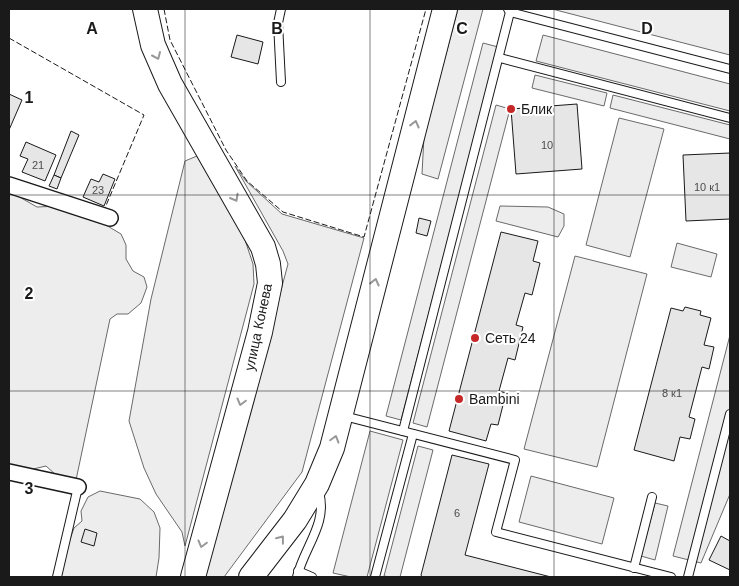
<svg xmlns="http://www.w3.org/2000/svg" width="739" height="586" font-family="Helvetica,sans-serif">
<rect width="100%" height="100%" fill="#fff"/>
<g fill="#ededed" stroke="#6a6a6a">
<polygon points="458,9 483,9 438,179 422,174 424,136"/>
<polygon points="552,9 730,9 730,55"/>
<polygon points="543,35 730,84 730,111 536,61"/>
<polygon points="483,43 498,47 401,420 386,416"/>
<polygon points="535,75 607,93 604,106 532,88"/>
<polygon points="613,95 730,125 730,139 610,108"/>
<polygon points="496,105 510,109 427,427 413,423"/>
<polygon points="619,118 664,129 630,257 586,245"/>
<polygon points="197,156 244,237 253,264 254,284 185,546 182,532 156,494 144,468 129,421 151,299 185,161"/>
<polygon points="235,166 246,181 282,214 364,238 302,472 224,577 204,577 288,264 283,251"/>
<polygon points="9,191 37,207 60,206 94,218 121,234 126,245 126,259 133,271 144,277 147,287 141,303 128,314 117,314 110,319 76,480 65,483 46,466 29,470 9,464"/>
<polygon points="500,206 548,207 564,214 564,226 558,237 496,221"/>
<polygon points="677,243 717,254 711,277 671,267"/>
<polygon points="575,256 647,274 597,467 524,449"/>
<polygon points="730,335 730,494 701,563 673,556"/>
<polygon points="370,431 403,440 367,577 351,577 333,573"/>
<polygon points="418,446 433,450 400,577 390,577 384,576"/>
<polygon points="531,476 614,498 602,544 519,522"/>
<polygon points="100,491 140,499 154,512 160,528 159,558 156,577 61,577 62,562 74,528 82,521 81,511 88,497"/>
<polygon points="655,503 668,506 655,560 641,556"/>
</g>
<g fill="#e6e6e6" stroke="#1a1a1a">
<polygon points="237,35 263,42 258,64 231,57"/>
<polygon points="9,94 22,100 9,130"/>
<polygon points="577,104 582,169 516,174 511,109"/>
<polygon points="71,131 79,135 61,178 54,175"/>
<polygon points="26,142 56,155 45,181 22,172 28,159 20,156"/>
<polygon points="730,153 730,219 686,221 683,155"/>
<polygon points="103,174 115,179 104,206 83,197 91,179 99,182"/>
<polygon points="54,175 61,178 57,189 49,186"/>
<polygon points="419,218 431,221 427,236 416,233"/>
<polygon points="501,232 538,241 533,261 540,263 532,295 525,293 516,325 523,327 515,360 508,358 499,391 506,393 498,425 491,424 486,441 449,431"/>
<polygon points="685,307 701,311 700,315 711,318 704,345 714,347 709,369 702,367 689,417 695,419 690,439 680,437 674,461 634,450 671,308 683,311"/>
<polygon points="452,455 489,464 465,555 551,577 422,577 421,575"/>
<polygon points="85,529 97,533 94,546 81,542"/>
<polygon points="721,536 730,541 730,570 709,560"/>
</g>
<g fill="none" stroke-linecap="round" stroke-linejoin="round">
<g stroke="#1a1a1a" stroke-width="10">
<g id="lane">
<polyline points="508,9 510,12 730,69"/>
<polyline points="500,58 730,118"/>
<polyline points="281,82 278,23 281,9"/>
<polyline points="344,416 515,460 496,532 671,577"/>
<polyline points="403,431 510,12"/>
<polyline points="634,568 652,497"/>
<polyline points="298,571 312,577"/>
<polyline points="57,577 78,487"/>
<path d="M297 577C304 547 328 524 319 492"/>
<polyline points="375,577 413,434"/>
<polyline points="688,577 730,414"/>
</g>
</g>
<g stroke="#1a1a1a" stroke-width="18">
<g id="street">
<polyline points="9,185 110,218"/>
<polyline points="9,472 78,487"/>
</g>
</g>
<g stroke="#1a1a1a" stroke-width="26">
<g id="primary">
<polyline points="145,9 153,45 170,84 263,247 268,264 270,283 260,332 193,577"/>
<polyline points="251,577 295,520 317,484 332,448 445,9"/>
</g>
</g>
<use href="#lane" stroke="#fff" stroke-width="8"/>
<use href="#street" stroke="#fff" stroke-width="15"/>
<use href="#primary" stroke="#fff" stroke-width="24"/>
<g stroke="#1a1a1a" stroke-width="1" stroke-dasharray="6 2.5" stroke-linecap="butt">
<polyline points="164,9 170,40 226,150 247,181 283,212 364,237 426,9"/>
<polyline points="9,38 144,115 105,208"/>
</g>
</g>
<defs><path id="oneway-chevron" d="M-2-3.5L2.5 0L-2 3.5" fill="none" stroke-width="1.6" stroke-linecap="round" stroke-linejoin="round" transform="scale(1.25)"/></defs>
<g stroke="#989898">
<use href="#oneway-chevron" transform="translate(157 56) rotate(66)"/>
<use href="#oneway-chevron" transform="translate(415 124) rotate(-76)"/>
<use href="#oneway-chevron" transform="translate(235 198) rotate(60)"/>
<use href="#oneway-chevron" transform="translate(375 282) rotate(-76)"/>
<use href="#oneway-chevron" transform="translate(241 402) rotate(105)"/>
<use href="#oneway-chevron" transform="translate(335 439) rotate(-74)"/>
<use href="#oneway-chevron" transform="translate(281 539) rotate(-52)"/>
<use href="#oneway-chevron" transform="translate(202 544) rotate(105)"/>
</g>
<path fill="none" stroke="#1a1a1a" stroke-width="1" stroke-opacity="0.55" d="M185 9V577M370 9V577M554 9V577M9 195H730M9 391H730"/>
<g fill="#c62828" stroke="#fff" stroke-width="2">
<circle cx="511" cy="109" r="5"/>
<circle cx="475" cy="338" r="5"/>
<circle cx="459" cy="399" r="5"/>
</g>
<g text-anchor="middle" stroke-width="4" stroke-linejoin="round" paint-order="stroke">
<g font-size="11" fill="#4d4d4d">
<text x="547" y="149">10</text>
<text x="38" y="169">21</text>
<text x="707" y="191">10 к1</text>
<text x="98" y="194">23</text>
<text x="672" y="397">8 к1</text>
<text x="457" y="517">6</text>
</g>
<g font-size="14" fill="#1a1a1a" stroke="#fff" text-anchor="start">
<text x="521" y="114">Блик</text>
<text x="485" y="343">Сеть 24</text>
<text x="469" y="404">Bambini</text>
</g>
<g font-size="14" fill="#1a1a1a" stroke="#fff">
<text transform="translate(258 327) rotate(-78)" y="5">улица Конева</text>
</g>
</g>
<g font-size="16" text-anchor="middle" font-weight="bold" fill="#1a1a1a" stroke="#fff" stroke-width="4" stroke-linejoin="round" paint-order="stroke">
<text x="92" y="34">A</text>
<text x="277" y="34">B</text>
<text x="462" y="34">C</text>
<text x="647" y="34">D</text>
<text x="29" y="103">1</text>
<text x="29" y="299">2</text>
<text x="29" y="494">3</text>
</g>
<rect width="739" height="586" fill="none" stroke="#1a1a1a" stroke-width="20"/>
</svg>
